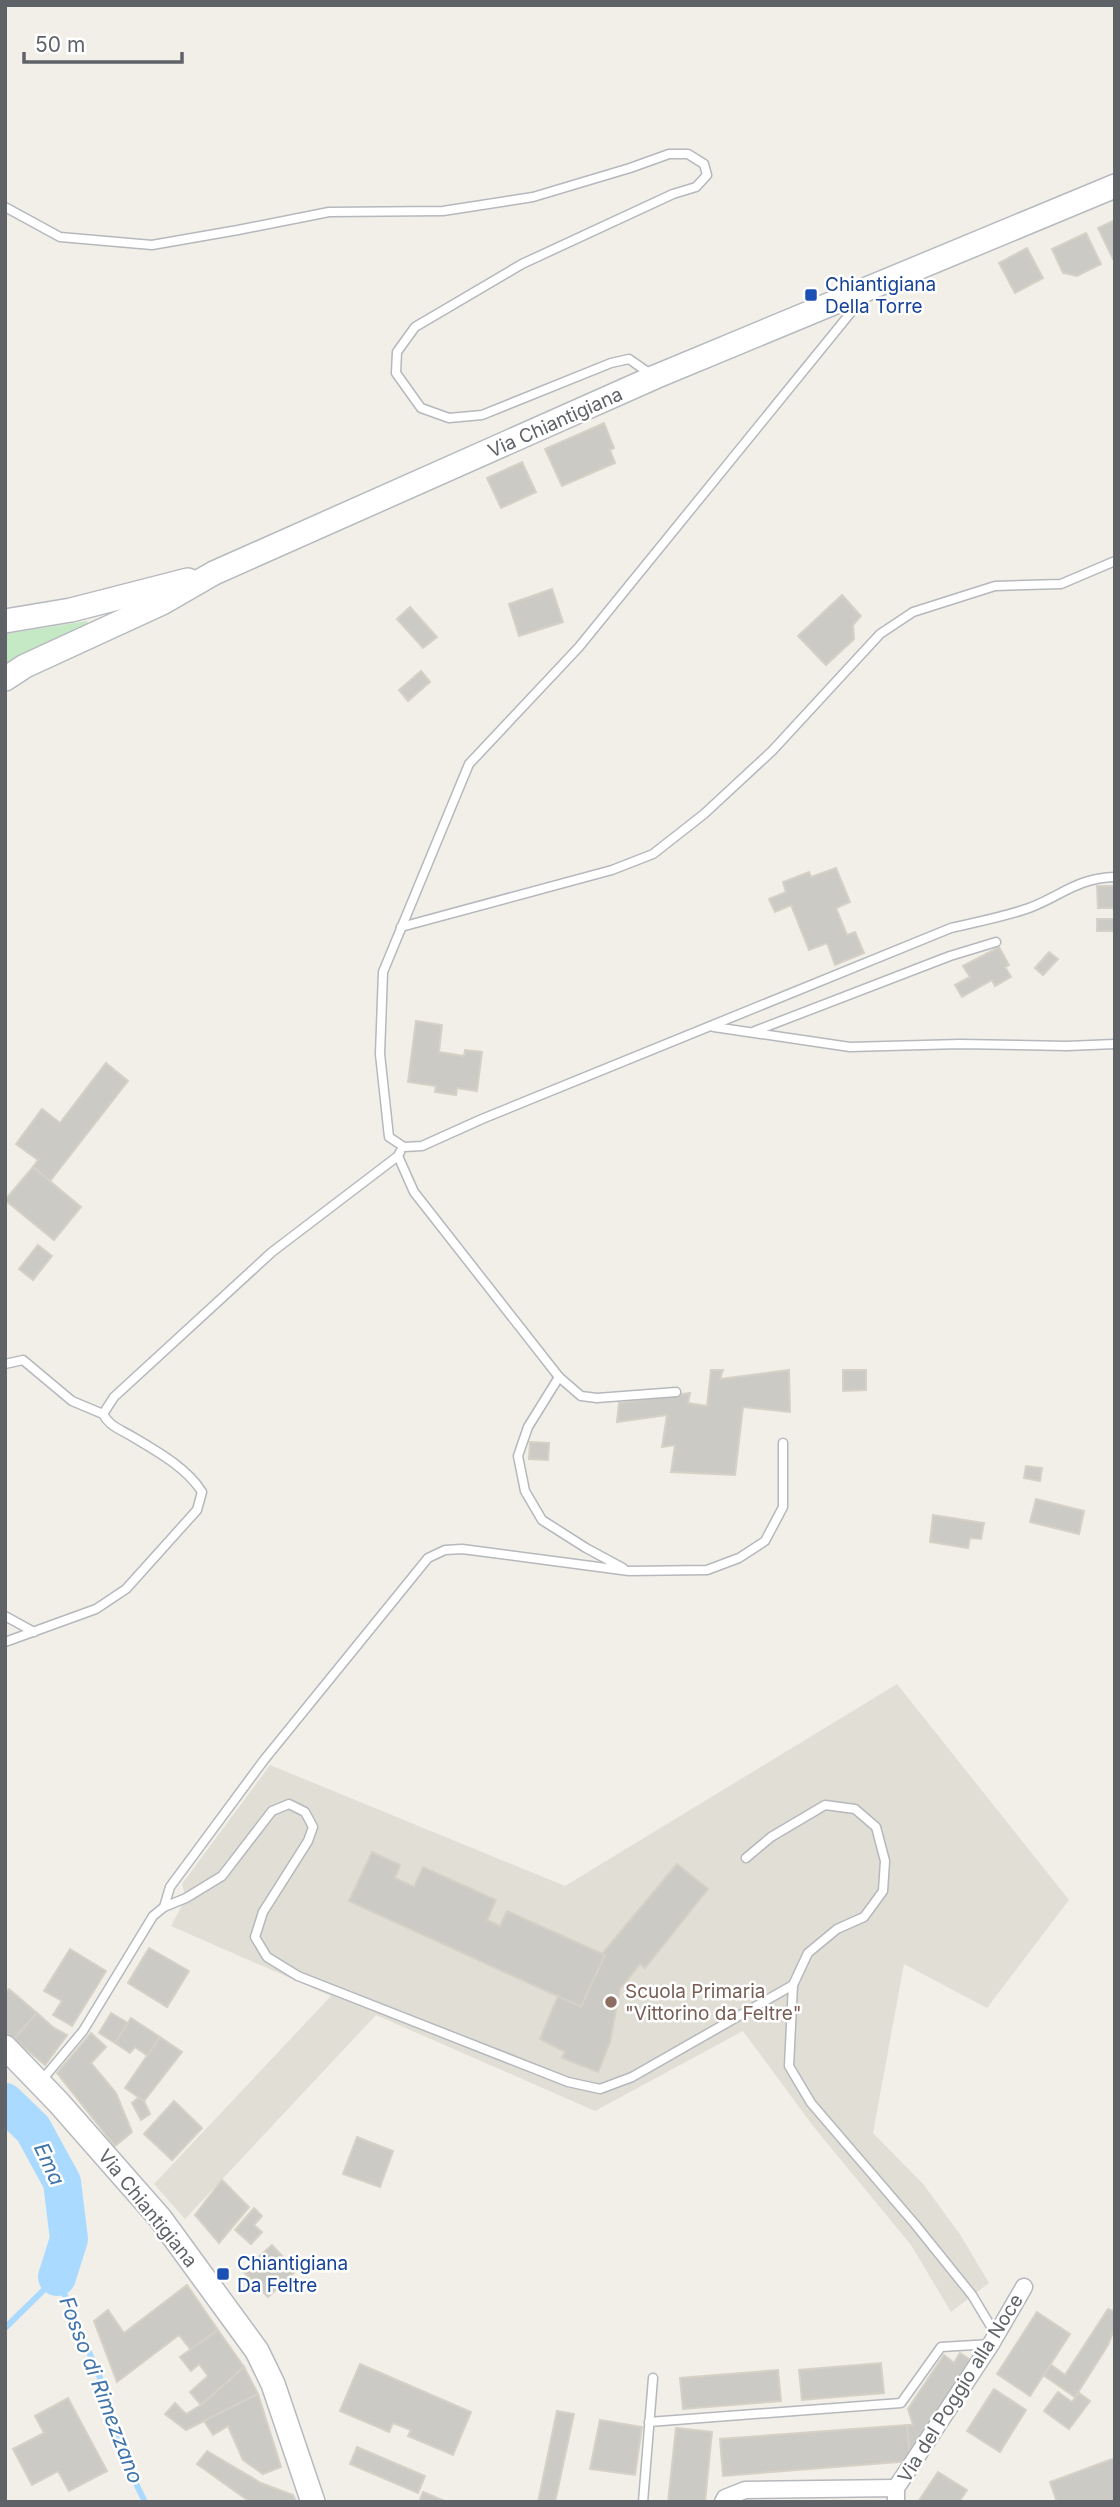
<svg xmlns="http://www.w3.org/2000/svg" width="1120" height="2507" font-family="Inter,sans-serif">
<rect width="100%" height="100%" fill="#f1efe8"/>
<polygon fill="#e1ded6" points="897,1684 1069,1900 987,2008 904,1964 873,2133 924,2185 961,2236 989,2283 951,2312 911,2245 813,2126 743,2031 595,2111 376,2015 185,2219 154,2184 331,1996 171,1926 186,1898 182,1884 270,1765 565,1886"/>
<polygon fill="#c5e8c5" points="87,621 89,628 5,668 5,634"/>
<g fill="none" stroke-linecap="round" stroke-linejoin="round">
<polyline stroke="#aadaff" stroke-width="6" points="5,2328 57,2277 101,2380 125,2461 145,2502"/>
<polyline stroke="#aadaff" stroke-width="38" points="5,2102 33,2129 62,2182 69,2239 57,2277"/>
</g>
<g fill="#cccac5" stroke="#d6d1c6" stroke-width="2">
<polygon points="1115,220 1115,258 1113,259 1098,228"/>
<polygon points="1086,233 1101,264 1077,276 1063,273 1052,249"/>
<polygon points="1027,248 1043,278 1015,293 999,263"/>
<polygon points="604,423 614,448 610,450 615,463 562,486 545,449"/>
<polygon points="522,462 536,492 501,508 487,478"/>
<polygon points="552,589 563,622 519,636 509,604"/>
<polygon points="842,595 861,616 853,625 854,639 826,665 798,636"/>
<polygon points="410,607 437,637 423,648 397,619"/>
<polygon points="421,671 430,682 408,701 399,690"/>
<polygon points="836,868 850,902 836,908 847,935 855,932 864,953 835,965 827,943 809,950 791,905 775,912 769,899 786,892 783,882 809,872 811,877"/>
<polygon points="1097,886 1115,886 1115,908 1098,908"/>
<rect x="1097" y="919" width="18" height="12"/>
<polygon points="999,947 1009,965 1005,967 1011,977 995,986 992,980 962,997 955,985 970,977 963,966"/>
<polygon points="1049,952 1058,959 1043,975 1035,968"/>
<polygon points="416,1021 442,1025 439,1052 464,1056 465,1050 482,1052 477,1091 457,1088 456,1095 435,1092 436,1086 408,1082"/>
<polygon points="106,1063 128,1081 50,1181 33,1167 38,1160 16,1144 42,1109 60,1123"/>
<polygon points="33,1167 81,1207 54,1240 5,1200"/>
<polygon points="38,1245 52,1256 33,1280 19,1269"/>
<polygon points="711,1370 723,1370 720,1379 789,1370 790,1412 743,1407 735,1475 671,1472 675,1445 662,1447 667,1415 617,1422 619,1403 690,1393 688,1403 707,1406"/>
<polygon points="843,1370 866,1370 866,1390 843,1391"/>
<polygon points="530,1442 549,1443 548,1460 529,1459"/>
<polygon points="1026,1466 1042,1468 1040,1481 1024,1478"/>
<polygon points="1036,1499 1084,1511 1079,1534 1030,1522"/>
<polygon points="933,1515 984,1523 981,1539 970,1538 968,1548 930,1542"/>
<polygon points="372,1852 400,1865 395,1878 414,1887 423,1867 496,1900 487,1920 500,1926 507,1911 605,1955 581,2007 349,1901"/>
<polygon points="677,1864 708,1889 645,1968 640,1964 620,1989 610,2042 598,2072 562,2058 565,2052 540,2039 558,1996 581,2007 605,1955 602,1954"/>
<polygon points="149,1948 189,1971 167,2007 128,1983"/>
<polygon points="70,1949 106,1971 72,2026 53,2015 62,2001 44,1991"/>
<polygon points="9,1989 37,2013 14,2039 5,2032 5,1993"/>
<polygon points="37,2013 54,2028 67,2035 45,2065 14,2039"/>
<polygon points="111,2013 128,2023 115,2043 99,2033"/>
<polygon points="131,2018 160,2037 148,2056 135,2047 130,2053 115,2043"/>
<polygon points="91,2033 106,2047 91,2063 116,2093 132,2132 115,2146 57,2073"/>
<polygon points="160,2037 182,2052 144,2101 125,2088"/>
<polygon points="138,2098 144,2101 150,2114 141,2120 132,2103"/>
<polygon points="174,2101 202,2128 172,2160 144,2134"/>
<polygon points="357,2137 393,2151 380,2187 343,2174"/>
<polygon points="222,2180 249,2207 219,2243 195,2215"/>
<polygon points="254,2208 262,2216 254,2225 262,2232 251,2244 235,2230"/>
<polygon points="272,2245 296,2271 268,2297 243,2271"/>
<polygon points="187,2285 218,2330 191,2350 179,2335 117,2382 94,2321 108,2310 124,2333"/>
<polygon points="1108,2309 1115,2312 1115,2327 1108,2345 1075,2397 1043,2375 1050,2364 1065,2375"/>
<polygon points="1037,2312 1070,2334 1030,2396 997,2374"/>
<polygon points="218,2330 244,2367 201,2405 190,2392 208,2376 199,2364 191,2371 180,2357"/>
<polygon points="960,2353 974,2362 910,2461 907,2425 913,2425 908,2409 944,2355 954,2363"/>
<polygon points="881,2363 884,2393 802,2400 799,2370"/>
<polygon points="360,2364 471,2412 453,2455 408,2436 411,2430 393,2423 389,2432 340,2411"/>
<polygon points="244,2367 258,2394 186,2430 165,2414 175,2403 186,2414 201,2405"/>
<polygon points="778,2370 781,2401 683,2409 680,2378"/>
<polygon points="994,2389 1026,2410 1000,2452 967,2431"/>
<polygon points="1058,2392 1072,2402 1079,2393 1090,2401 1069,2429 1044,2411"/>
<polygon points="258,2394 281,2467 263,2474 243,2460 228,2426 213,2435 204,2421"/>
<polygon points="68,2398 107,2471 69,2491 58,2471 32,2485 13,2449 44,2433 35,2416"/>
<polygon points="557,2411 574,2414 555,2502 538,2502"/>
<polygon points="600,2420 642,2427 635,2475 590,2469"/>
<polygon points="907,2425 910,2461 723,2476 720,2439"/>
<polygon points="676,2428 712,2432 705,2502 668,2502"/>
<polygon points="357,2447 425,2476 418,2493 350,2464"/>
<polygon points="207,2451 261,2483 293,2495 296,2501 250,2502 197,2464"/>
<polygon points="1115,2458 1115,2502 1057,2502 1050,2482"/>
<polygon points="938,2472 967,2490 959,2502 918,2502"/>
<polygon points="423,2492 447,2502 419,2502"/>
</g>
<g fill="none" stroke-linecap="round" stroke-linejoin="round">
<g stroke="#b5b8bc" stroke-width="11">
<g id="lane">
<polyline points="5,207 60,237 152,245 238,230 329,212 443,211 533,197 630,168 669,154 688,154 704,164 707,175 696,187 673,194 522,264 415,327 397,352 396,373 421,408 449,418 482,415 611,363 629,359 652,375"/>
<path d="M861 300 579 647 469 764 383 972 380 1054 389 1137 404 1147 422 1146 482 1119 951 928C976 922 1004 917 1029 908 1061 896 1077 878 1115 877"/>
<polyline points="401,927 612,870 653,854 704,814 772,751 880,634 913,612 995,586 1061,584 1115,561"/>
<polyline points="714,1027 850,1047 960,1044 1067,1046 1115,1044"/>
<polyline points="755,1031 950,956 996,942"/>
<polyline points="400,1152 398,1156 414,1192 559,1377 581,1396 597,1398 676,1392"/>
<polyline points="5,1364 23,1360 72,1401 103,1414"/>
<polyline points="559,1377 528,1427 518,1456 525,1491 542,1520 586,1548 623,1568"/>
<polyline points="5,1616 34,1632"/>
<path d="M5 1642 96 1609 126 1589 197 1510 202 1492C187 1468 158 1452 133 1437 120 1429 110 1427 103 1414L114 1397 272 1252 398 1156"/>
<polyline points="746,1858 771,1837 825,1805 855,1809 876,1827 885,1861 883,1891 864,1917 837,1929 808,1953 793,1985 789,2066 811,2103 914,2223 972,2295 996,2335"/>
<polyline points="164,1907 170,1887 264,1760 428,1558 445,1550 462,1549 629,1571 707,1570 739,1558 765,1541 783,1507 783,1443"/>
<polyline points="42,2080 83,2031 153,1916 164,1907 186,1898 222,1876 272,1811 289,1804 305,1812 313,1827 308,1841 263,1912 255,1937 267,1957 298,1976 568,2082 600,2089 632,2077 793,1985"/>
<polyline points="649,2422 901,2403 941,2347 991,2344"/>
<polyline points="643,2502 653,2378"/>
</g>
</g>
<g stroke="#b5b8bc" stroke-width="19">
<g id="street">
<polyline points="896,2488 991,2344 1024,2287"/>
<polyline points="723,2502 725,2498 745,2490 896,2488 896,2502"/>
</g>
</g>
<g stroke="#b6babf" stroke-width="26">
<g id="secondary">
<polyline points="5,621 71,610 188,580"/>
<polyline points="5,679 25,666 162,603 214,573 655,377 1115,186"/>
<polyline points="5,2047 59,2103 160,2218 257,2351 273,2384 313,2502"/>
</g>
</g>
<use href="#lane" stroke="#fff" stroke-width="8"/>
<use href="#street" stroke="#fff" stroke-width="16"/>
<use href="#secondary" stroke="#fff" stroke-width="23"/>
</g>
<g fill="#1a4fb4" stroke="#fff" stroke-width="2.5">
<rect x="804" y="288" width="14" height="14" rx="3.5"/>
<rect x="216" y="2267" width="14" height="14" rx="3.5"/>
</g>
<circle fill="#8d6e63" stroke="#fff" stroke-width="2.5" cx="611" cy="2002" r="7"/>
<g text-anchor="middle" stroke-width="5" stroke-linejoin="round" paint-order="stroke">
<g font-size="19" fill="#164399" stroke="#fff" text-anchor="start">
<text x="825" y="291">Chiantigiana<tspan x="825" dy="22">Della Torre</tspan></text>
<text x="237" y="2270">Chiantigiana<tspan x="237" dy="22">Da Feltre</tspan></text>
</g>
<g font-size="19" fill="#5f6368" stroke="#fff">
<text transform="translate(555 422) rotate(-24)" y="7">Via Chiantigiana</text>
<text transform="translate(148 2208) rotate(51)" y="7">Via Chiantigiana</text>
<text transform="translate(960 2388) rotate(-58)" y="7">Via del Poggio alla Noce</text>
</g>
<g font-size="19" fill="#785e54" stroke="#fff" text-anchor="start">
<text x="625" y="1998">Scuola Primaria<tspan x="625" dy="22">"Vittorino da Feltre"</tspan></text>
</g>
<g font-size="21" font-style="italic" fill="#4174aa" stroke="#fff">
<text transform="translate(49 2164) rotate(65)" y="7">Ema</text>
<text transform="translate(101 2390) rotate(69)" y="7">Fosso di Rimezzano</text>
</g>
</g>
<rect width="1120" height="2507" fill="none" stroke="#5f6368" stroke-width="14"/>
<path d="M24 52v10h158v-10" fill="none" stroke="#5f6368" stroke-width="3.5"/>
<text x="35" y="52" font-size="21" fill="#5f6368" stroke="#ffffff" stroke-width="5" paint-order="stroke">50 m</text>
</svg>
